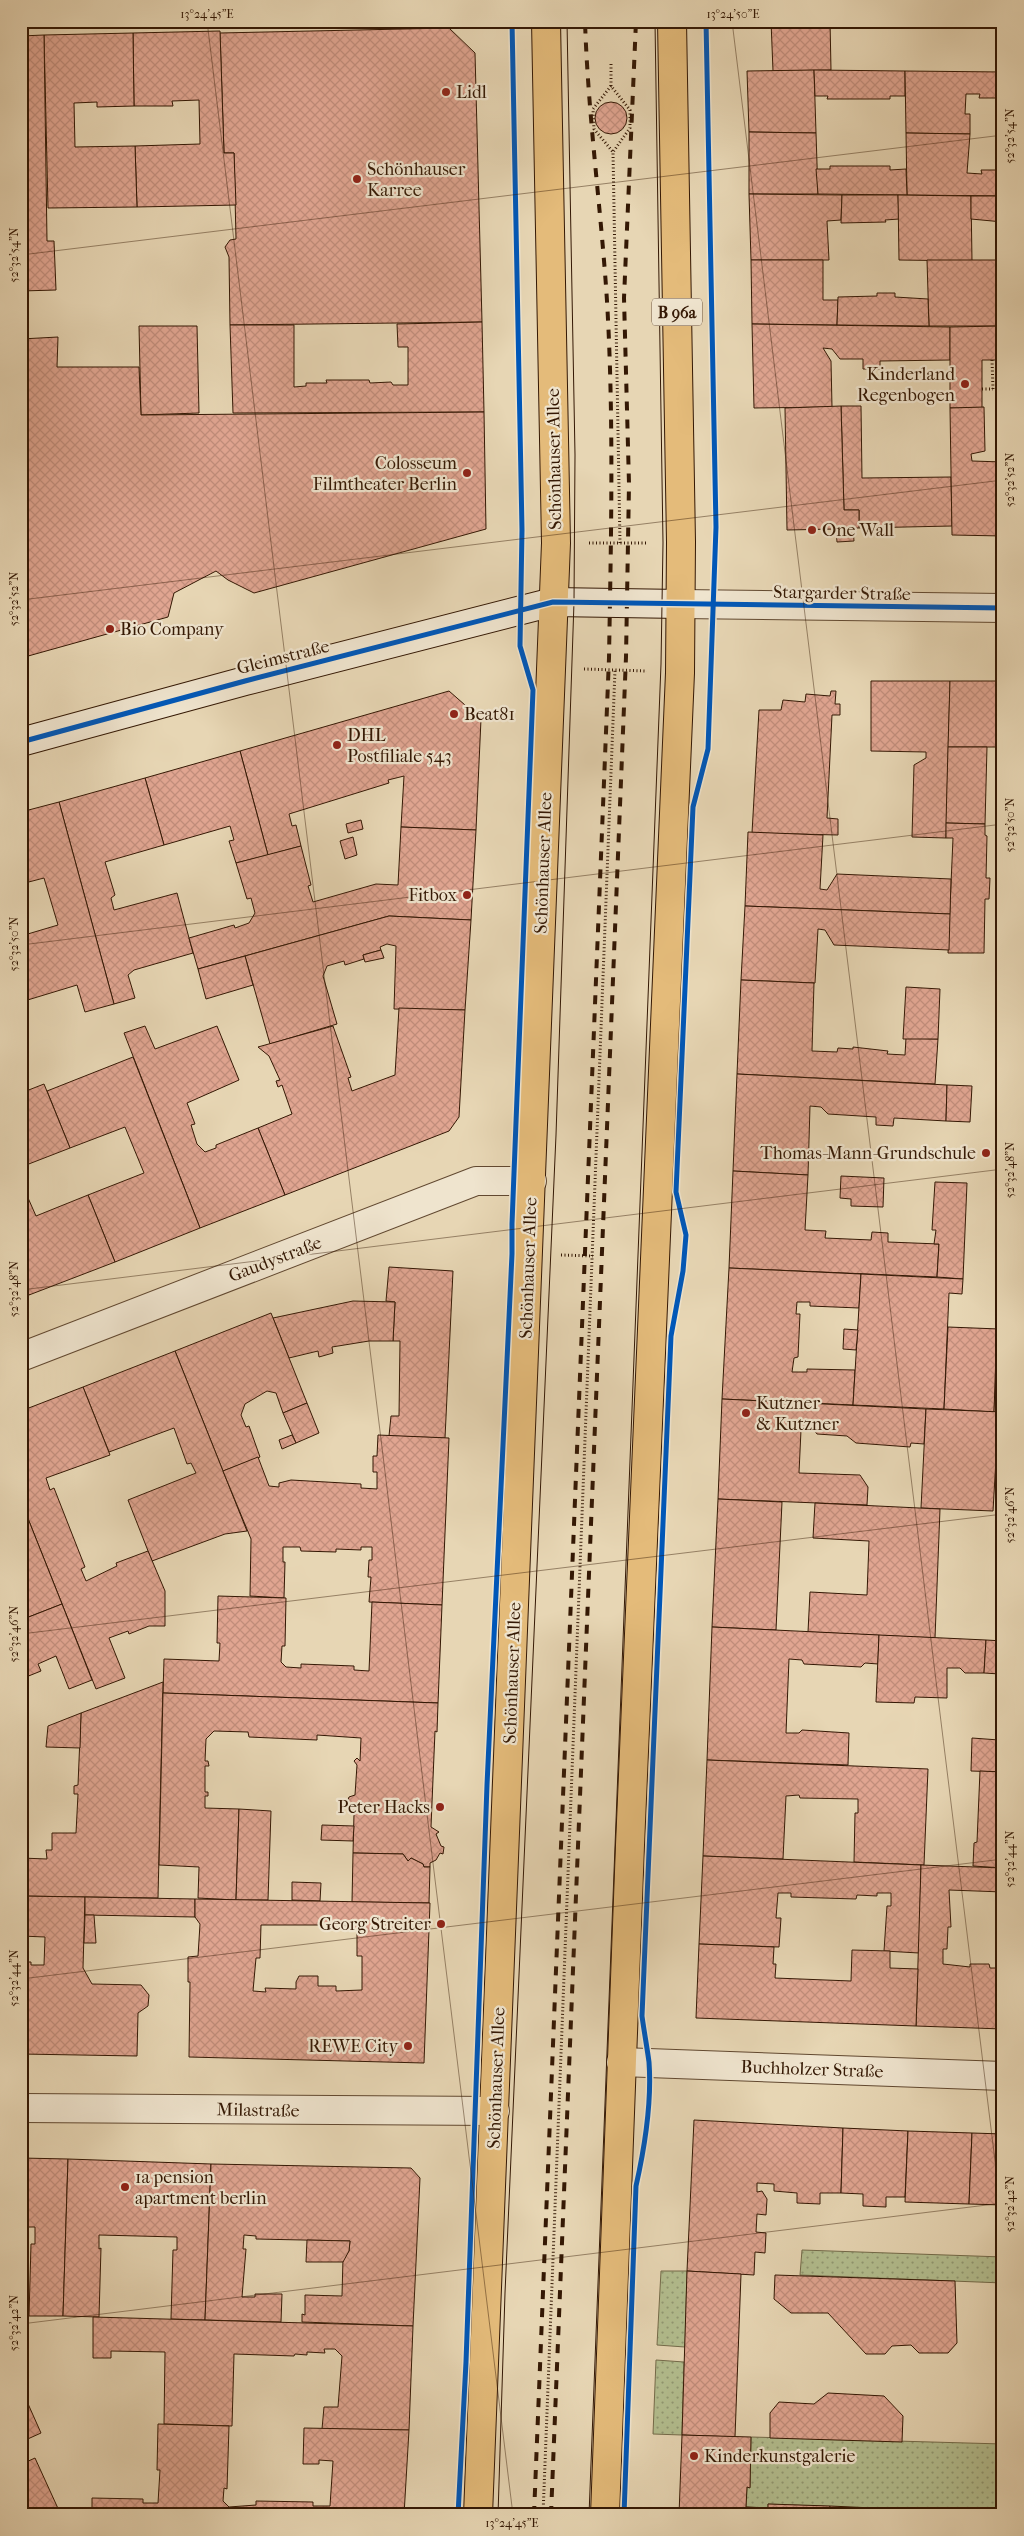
<svg xmlns="http://www.w3.org/2000/svg" width="1024" height="2536" font-family="'IM FELL French Canon',serif">
<defs>
<pattern id="grass-dots" width="8" height="8" patternUnits="userSpaceOnUse" patternTransform="scale(1.25)"><rect width="8" height="8" fill="#b3be8f"/><path d="M2 2h.1M6 6h.1" fill="none" stroke="#929973" stroke-width="1.8" stroke-linecap="round"/></pattern>
<pattern id="building-cross-hatch" width="8" height="8" patternUnits="userSpaceOnUse" patternTransform="scale(1.25)"><rect width="8" height="8" fill="#e0a591"/><path d="M0 0l8 8M0 8l8-8" fill="none" stroke="#c18d7b"/></pattern>
</defs>
<rect width="100%" height="100%" fill="#e7d6b4"/>
<filter id="stains"><feTurbulence type="fractalNoise" baseFrequency=".004" numOctaves="4"/><feColorMatrix values="0 0 0 0 .2 0 0 0 0 .09 0 0 0 0 .02 0 0 0 .5 -.17"/></filter>
<radialGradient id="worn" r=".72"><stop offset=".6" stop-color="#630" stop-opacity="0"/><stop offset="1" stop-color="#630" stop-opacity=".3"/></radialGradient>
<g fill="url(#grass-dots)" stroke="#746b4a">
<polygon points="802,2250 1003,2257 1003,2283 800,2275"/>
<polygon points="661,2271 687,2271 685,2347 657,2345"/>
<polygon points="656,2360 684,2362 682,2435 653,2434"/>
<polygon points="751,2437 1003,2444 1003,2514 768,2504 768,2508 746,2507 747,2487 750,2487"/>
</g>
<g fill="url(#building-cross-hatch)" stroke="#341804" fill-rule="evenodd">
<polygon points="771,21 830,21 831,70 773,71"/>
<polygon points="449,28 475,53 482,322 230,325 229,257 225,247 230,240 236,239 234,153 224,153 220,33"/>
<polygon points="220,31 224,153 234,153 236,205 137,207 135,146 200,144 199,100 172,101 173,106 134,106 133,33"/>
<polygon points="133,33 134,106 97,107 97,102 74,103 75,147 135,146 137,207 48,208 44,35"/>
<polygon points="44,35 47,241 54,241 56,290 21,291 21,36"/>
<polygon points="814,70 816,133 749,132 747,71"/>
<polygon points="814,70 905,71 905,96 890,96 890,99 827,99 828,96 815,96"/>
<polygon points="905,71 1003,72 1003,98 979,98 980,94 966,94 965,114 970,114 970,134 906,133"/>
<circle cx="611" cy="118" r="16"/>
<polygon points="749,132 816,133 818,194 749,194"/>
<polygon points="906,133 970,134 967,173 982,174 981,170 1003,170 1003,196 907,195"/>
<polygon points="830,166 890,166 890,170 906,169 907,195 818,194 816,169 830,169"/>
<polygon points="749,194 842,195 841,220 827,221 829,260 751,260"/>
<polygon points="842,195 898,195 899,219 885,220 886,222 841,223"/>
<polygon points="898,195 971,196 972,261 899,260"/>
<polygon points="971,196 1003,196 1003,222 971,219"/>
<polygon points="751,260 823,260 823,300 838,300 837,325 752,324"/>
<polygon points="927,260 1000,260 1001,326 929,326"/>
<polygon points="877,293 895,293 895,297 928,299 929,326 837,325 838,297 877,296"/>
<polygon points="482,322 484,412 233,413 230,325 294,325 294,387 306,386 306,383 327,383 326,380 369,380 370,383 391,382 393,385 408,385 408,347 398,347 397,324"/>
<polygon points="752,324 950,327 950,360 880,361 880,369 863,369 863,359 840,359 832,349 823,348 831,361 832,407 754,408"/>
<polygon points="139,326 197,326 199,413 141,415"/>
<polygon points="1001,326 1003,360 982,360 982,408 950,408 950,327"/>
<polygon points="58,337 57,367 139,367 141,415 484,412 486,529 254,593 228,580 216,571 174,593 168,617 21,658 21,339"/>
<polygon points="841,406 861,406 862,478 951,477 952,526 859,528 859,510 844,510"/>
<polygon points="841,406 844,510 859,510 859,528 853,528 854,541 837,542 836,529 787,530 785,408"/>
<polygon points="984,407 985,451 971,454 972,461 1003,462 1003,536 952,535 950,408"/>
<polygon points="871,681 950,681 946,838 912,837 914,765 926,758 926,752 871,751"/>
<polygon points="950,681 1003,681 1003,747 948,747"/>
<polygon points="449,691 481,719 476,830 401,827 404,776 388,780 389,783 289,814 292,826 296,825 301,846 268,855 240,751"/>
<polygon points="831,691 836,691 835,704 840,704 840,715 832,715 827,818 838,819 838,835 752,833 759,710 781,710 783,700 805,702 806,694 830,696"/>
<polygon points="948,747 987,747 985,824 946,823"/>
<polygon points="240,751 268,855 236,863 229,841 234,840 230,826 164,845 145,778"/>
<polygon points="145,778 164,845 105,862 115,895 111,898 114,910 177,893 193,953 134,970 128,975 135,998 114,1004 59,802"/>
<polygon points="59,802 114,1004 85,1012 77,985 21,1002 21,936 58,925 44,878 21,884 21,812"/>
<polygon points="361,820 363,829 348,833 346,824"/>
<polygon points="946,823 985,824 985,835 987,836 986,878 990,878 989,899 985,899 984,953 948,953 953,838 946,838"/>
<polygon points="401,827 476,830 471,920 389,916 198,969 189,938 234,925 235,928 249,923 255,913 251,898 247,899 236,863 301,846 311,885 308,886 313,902 376,884 398,885"/>
<polygon points="748,832 823,835 820,889 827,890 837,874 951,879 950,914 745,906"/>
<polygon points="353,837 357,855 345,859 340,841"/>
<polygon points="745,906 950,914 949,950 834,945 825,930 818,929 815,983 741,980"/>
<polygon points="389,916 471,920 465,1010 394,1009 396,946 387,944 380,947 381,950 363,955 364,959 345,965 344,961 327,966 323,976 337,1024 270,1044 245,956"/>
<polygon points="381,950 384,958 365,962 363,955"/>
<polygon points="245,956 253,985 206,999 198,969"/>
<polygon points="741,980 814,983 812,1051 837,1052 838,1048 853,1049 853,1047 888,1051 887,1054 905,1055 906,1038 938,1039 935,1084 737,1074"/>
<polygon points="906,987 940,989 938,1039 903,1039"/>
<polygon points="399,1008 465,1010 459,1117 449,1131 285,1195 258,1128 292,1114 282,1085 278,1087 276,1081 280,1080 269,1056 258,1047 333,1026 351,1077 348,1078 352,1091 395,1075"/>
<polygon points="145,1026 155,1049 217,1026 239,1080 187,1103 195,1124 191,1125 197,1144 205,1152 216,1148 216,1145 258,1128 285,1195 200,1228 124,1033"/>
<polygon points="133,1057 200,1228 115,1262 88,1195 144,1173 125,1127 70,1148 47,1091"/>
<polygon points="737,1074 947,1085 946,1121 894,1118 893,1126 876,1125 876,1117 828,1114 821,1107 810,1106 808,1175 733,1171"/>
<polygon points="44,1084 70,1148 21,1167 21,1093"/>
<polygon points="947,1085 972,1086 970,1122 946,1121"/>
<polygon points="733,1171 808,1175 805,1230 826,1231 825,1238 871,1240 872,1232 888,1233 888,1242 939,1244 937,1277 729,1268"/>
<polygon points="841,1176 884,1178 883,1207 851,1206 851,1199 840,1198"/>
<polygon points="21,1182 36,1216 88,1195 115,1262 29,1295 21,1274"/>
<polygon points="935,1182 967,1183 963,1279 937,1277 939,1244 934,1244 936,1230 932,1230"/>
<polygon points="389,1267 453,1271 445,1438 389,1436 391,1416 399,1416 400,1341 393,1341 395,1302 386,1301"/>
<polygon points="729,1268 861,1274 859,1308 810,1306 810,1302 797,1302 796,1314 800,1314 798,1357 794,1358 792,1372 807,1372 807,1369 855,1370 853,1405 722,1399"/>
<polygon points="21,1274 29,1295 21,1298"/>
<polygon points="861,1274 963,1279 962,1294 949,1293 944,1409 853,1405"/>
<polygon points="353,1301 395,1302 393,1341 369,1341 332,1347 333,1353 319,1357 318,1351 289,1358 273,1318"/>
<polygon points="271,1313 307,1403 283,1413 276,1393 267,1391 245,1404 241,1415 246,1427 249,1426 260,1457 223,1471 175,1351"/>
<polygon points="948,1327 999,1329 994,1412 944,1409"/>
<polygon points="844,1329 858,1330 856,1350 843,1349"/>
<polygon points="175,1351 247,1531 225,1534 152,1561 128,1500 196,1473 191,1463 187,1464 174,1428 109,1452 83,1387"/>
<polygon points="996,1353 1003,1353 1003,1412 994,1412"/>
<polygon points="83,1387 110,1455 46,1478 50,1490 54,1488 85,1567 81,1569 86,1581 117,1566 116,1563 148,1551 165,1591 165,1626 149,1626 129,1634 128,1631 109,1638 125,1678 96,1689 21,1501 21,1411"/>
<polygon points="722,1399 926,1409 924,1444 911,1443 910,1447 856,1443 847,1436 817,1434 814,1430 801,1430 799,1473 860,1475 868,1487 867,1505 718,1499"/>
<polygon points="307,1403 319,1433 296,1443 283,1413"/>
<polygon points="926,1409 1003,1412 1003,1442 997,1442 993,1511 921,1508"/>
<polygon points="292,1435 296,1443 282,1449 279,1440"/>
<polygon points="378,1435 449,1438 442,1605 369,1602 371,1577 368,1577 369,1560 372,1560 372,1547 361,1547 361,1550 336,1549 336,1552 301,1551 300,1547 283,1547 283,1562 285,1562 284,1598 250,1596 251,1539 223,1471 258,1457 269,1486 279,1487 279,1483 291,1480 361,1484 361,1488 377,1489 377,1472 373,1472 373,1456 377,1456"/>
<polygon points="718,1499 782,1502 776,1630 712,1627"/>
<polygon points="21,1501 62,1604 21,1620"/>
<polygon points="815,1503 940,1509 935,1638 808,1632 810,1592 867,1595 869,1541 813,1538"/>
<polygon points="218,1596 286,1598 285,1646 282,1646 281,1662 286,1667 301,1668 301,1664 354,1666 354,1670 369,1671 372,1602 442,1605 438,1703 163,1693 164,1659 219,1661 220,1643 217,1643"/>
<polygon points="62,1604 92,1680 69,1689 56,1656 38,1664 41,1671 21,1679 21,1620"/>
<polygon points="712,1627 879,1635 878,1664 865,1663 861,1667 804,1664 802,1660 789,1659 786,1733 799,1733 802,1730 849,1733 848,1765 707,1760"/>
<polygon points="879,1635 986,1640 984,1673 965,1673 960,1668 947,1668 947,1698 915,1697 914,1703 876,1702"/>
<polygon points="986,1640 1003,1641 1003,1671 1000,1674 984,1673"/>
<polygon points="163,1682 158,1898 21,1896 21,1858 47,1859 46,1850 52,1850 52,1833 76,1833 78,1794 74,1794 74,1786 78,1785 81,1713"/>
<polygon points="163,1693 438,1703 437,1732 435,1731 431,1827 439,1832 436,1834 441,1846 444,1847 443,1854 440,1853 436,1860 430,1863 430,1867 424,1867 423,1864 411,1858 408,1861 403,1854 353,1853 354,1814 349,1811 346,1805 349,1797 355,1795 357,1765 354,1761 357,1758 360,1761 361,1738 317,1735 317,1740 249,1737 248,1732 214,1731 206,1739 205,1761 208,1761 209,1766 205,1766 205,1792 208,1792 208,1796 205,1796 205,1808 239,1809 236,1900 198,1898 199,1867 159,1865"/>
<polygon points="81,1713 80,1748 46,1747 48,1726"/>
<polygon points="972,1738 999,1740 1003,1743 1003,1772 971,1771"/>
<polygon points="707,1760 928,1769 924,1865 854,1862 855,1813 858,1813 858,1799 800,1798 799,1795 786,1796 783,1859 703,1856"/>
<polygon points="980,1771 1003,1772 1003,1868 973,1866 974,1843 977,1842"/>
<polygon points="239,1809 271,1811 268,1900 236,1900"/>
<polygon points="322,1825 354,1826 353,1841 321,1840"/>
<polygon points="353,1853 403,1854 408,1861 411,1858 423,1864 424,1867 430,1867 429,1903 352,1902"/>
<polygon points="703,1856 921,1865 919,1953 884,1951 887,1906 891,1906 891,1893 877,1893 877,1896 857,1895 856,1899 791,1897 791,1893 778,1893 776,1918 781,1918 779,1947 699,1944"/>
<polygon points="921,1865 1003,1868 1003,1892 949,1890 951,1927 948,1927 947,1949 943,1949 943,1964 970,1967 970,1964 989,1964 990,1968 1003,1968 1003,2029 916,2026"/>
<polygon points="292,1882 321,1883 320,1901 292,1900"/>
<polygon points="21,1896 85,1897 83,1968 92,1984 141,1985 149,1995 148,2006 138,2013 137,2056 21,2054 21,1962 31,1962 31,1965 44,1965 45,1937 21,1936"/>
<polygon points="85,1897 195,1899 195,1917 85,1915"/>
<path d="M195 1899 430 1903 424 2063 189 2057 190 1982H188V1957L198 1956 200 1924 195 1917ZM261 1925H342L357 1930V1956H362V1990L336 1991V1986H318V1976H299L296 1982V1989L265 1988 266 1992 253 1991 256 1958H260Z"/>
<polygon points="85,1915 94,1915 96,1943 84,1943"/>
<polygon points="699,1944 774,1947 773,1964 776,1964 775,1978 851,1981 852,1950 890,1951 890,1968 918,1969 916,2026 696,2018"/>
<polygon points="694,2120 843,2128 841,2193 820,2193 820,2204 797,2203 797,2193 774,2191 774,2184 757,2183 757,2192 762,2191 767,2199 766,2215 757,2214 756,2232 766,2233 765,2253 755,2252 754,2275 687,2271"/>
<polygon points="843,2128 908,2131 905,2197 886,2197 886,2207 863,2206 863,2194 841,2193"/>
<polygon points="908,2131 972,2133 969,2204 905,2202"/>
<polygon points="972,2133 1003,2134 1003,2205 969,2204"/>
<polygon points="21,2158 68,2159 63,2316 29,2316 31,2244 35,2244 35,2227 21,2227"/>
<polygon points="68,2159 211,2164 205,2320 171,2319 173,2250 177,2250 177,2237 99,2235 99,2249 101,2248 99,2317 63,2316"/>
<polygon points="211,2164 411,2168 420,2178 413,2326 302,2322 302,2314 305,2315 305,2295 342,2296 343,2258 349,2251 350,2241 256,2239 256,2236 244,2235 243,2249 246,2249 242,2297 255,2297 255,2294 282,2294 281,2322 205,2320"/>
<polygon points="307,2240 350,2241 349,2251 343,2262 306,2262"/>
<polygon points="687,2271 741,2274 735,2437 682,2435"/>
<polygon points="775,2275 955,2281 957,2343 948,2353 919,2353 911,2345 892,2346 885,2354 866,2354 828,2313 791,2313 774,2299"/>
<polygon points="93,2317 413,2326 409,2430 322,2429 324,2407 338,2407 342,2356 335,2349 324,2349 325,2353 307,2352 307,2355 295,2354 294,2356 234,2354 232,2426 164,2424 165,2352 111,2351 111,2358 93,2358"/>
<polygon points="21,2388 41,2433 21,2442"/>
<polygon points="828,2393 884,2396 903,2416 902,2442 770,2438 770,2413 779,2402 814,2404"/>
<polygon points="158,2424 229,2426 227,2489 224,2488 223,2501 229,2507 256,2505 256,2501 313,2502 313,2506 330,2506 333,2461 319,2460 319,2464 303,2464 304,2428 409,2430 404,2515 92,2515 92,2498 143,2499 143,2503 158,2503 160,2470 157,2470"/>
<polygon points="682,2435 751,2437 750,2488 747,2487 746,2507 768,2508 768,2504 830,2506 829,2515 679,2515"/>
<polygon points="21,2456 24,2463 35,2458 61,2515 21,2515"/>
<polygon points="830,2506 916,2510 916,2515 829,2515"/>
<polygon points="916,2510 1001,2514 1001,2515 916,2515"/>
</g>
<g fill="none" stroke-linecap="round" stroke-linejoin="round">
<g stroke="#614830" stroke-width="30">
<g id="street">
<polyline points="681,604 1003,608"/>
<polyline points="21,1357 476,1181 532,1181"/>
<polyline points="621,2062 1003,2076"/>
<polyline points="21,2108 495,2111"/>
</g>
</g>
<g stroke="#341804" stroke-width="30">
<polyline id="secondary" points="21,742 245,681 553,602 681,604"/>
</g>
<g stroke="#341804" stroke-width="30">
<g id="primary">
<polyline points="478,2515 556,543 546,21"/>
<polyline points="605,2515 630,1845 680,673 681,542 672,21"/>
</g>
</g>
<g stroke="#341804" stroke-width="3" stroke-dasharray="1 2.5" stroke-linecap="butt">
<polyline points="611,64 611,86 630,110 630,128 613,152 620,543"/>
<polyline points="611,86 593,109 594,129 613,152"/>
<polyline points="992,360 993,389 1003,390"/>
<polyline points="982,389 993,389"/>
<polyline points="589,543 647,543"/>
<polyline points="584,669 647,671"/>
<polyline points="561,1255 593,1256"/>
<polyline points="543,2515 615,670"/>
</g>
<use href="#street" stroke="#efe4ce" stroke-width="28"/>
<use href="#secondary" stroke="#efe4ce" stroke-width="28"/>
<use href="#primary" stroke="#e4bb7a" stroke-width="28"/>
<g stroke="#341804" stroke-width="1">
<polyline points="498,2515 505,2293 556,1135 574,602 575,455 567,21"/>
<polyline points="589,2515 661,664 663,543 655,21"/>
</g>
<g stroke="#341804" stroke-width="4" stroke-dasharray="9 9" stroke-linecap="butt">
<path d="M534 2515 609 658C611 539 614 420 607 301 601 208 588 115 585 21"/>
<polyline points="551,2515 626,657 629,484 624,298 636,21"/>
</g>
<g stroke="#efe4ce" stroke-width="8">
<g id="cycleway">
<polyline points="21,742 245,681 553,602 1003,608"/>
<polyline points="458,2515 466,2362 487,1785 512,1254 512,1224 533,690 520,646 522,530 512,21"/>
<path d="M624 2515 636 2186C645 2146 652 2103 649 2062 647 2047 644 2031 642 2016L671 1336 683 1271 686 1235 676 1192 693 807 708 749 716 527 706 21"/>
</g>
</g>
<use href="#cycleway" stroke="#0057b8" stroke-width="5"/>
</g>
<path fill="none" stroke="#341804" stroke-width="1" stroke-opacity="0.45" d="M207 21 513 2515M732 21 1003 2226M21 255 1003 135M21 600 1003 480M21 945 1003 824M21 1290 1003 1169M21 1634 1003 1514M21 1979 1003 1859M21 2324 1003 2203"/>
<g fill="#8f2418" stroke="#efe4ce" stroke-width="2">
<circle cx="446" cy="92" r="5"/>
<circle cx="357" cy="179" r="5"/>
<circle cx="965" cy="384" r="5"/>
<circle cx="467" cy="473" r="5"/>
<circle cx="812" cy="530" r="5"/>
<circle cx="110" cy="629" r="5"/>
<circle cx="454" cy="714" r="5"/>
<circle cx="337" cy="745" r="5"/>
<circle cx="467" cy="895" r="5"/>
<circle cx="986" cy="1153" r="5"/>
<circle cx="746" cy="1413" r="5"/>
<circle cx="440" cy="1807" r="5"/>
<circle cx="441" cy="1924" r="5"/>
<circle cx="408" cy="2046" r="5"/>
<circle cx="125" cy="2187" r="5"/>
<circle cx="694" cy="2456" r="5"/>
</g>
<g text-anchor="middle" stroke-width="4.5" stroke-linejoin="round" paint-order="stroke">
<rect fill="#efe4ce" stroke="#6c5541" stroke-width="1" x="652" y="298.5" width="50" height="27" rx="4"/>
<g font-size="16" font-weight="bold" fill="#341804">
<text x="677" y="318">B 96a</text>
</g>
<g font-size="18" fill="#341804" stroke="#efe4ce" text-anchor="start">
<text x="456" y="98">Lidl</text>
<text x="367" y="175">Schönhauser<tspan x="367" dy="21">Karree</tspan></text>
<text x="955" y="380" text-anchor="end">Kinderland<tspan x="955" dy="21">Regenbogen</tspan></text>
<text x="457" y="469" text-anchor="end">Colosseum<tspan x="457" dy="21">Filmtheater Berlin</tspan></text>
<text x="822" y="536">One Wall</text>
<text x="120" y="635">Bio Company</text>
<text x="464" y="720">Beat81</text>
<text x="347" y="741">DHL<tspan x="347" dy="21">Postfiliale 543</tspan></text>
<text x="457" y="901" text-anchor="end">Fitbox</text>
<text x="976" y="1159" text-anchor="end">Thomas-Mann-Grundschule</text>
<text x="756" y="1409">Kutzner<tspan x="756" dy="21">&amp; Kutzner</tspan></text>
<text x="430" y="1813" text-anchor="end">Peter Hacks</text>
<text x="431" y="1930" text-anchor="end">Georg Streiter</text>
<text x="398" y="2052" text-anchor="end">REWE City</text>
<text x="135" y="2183">1a pension<tspan x="135" dy="21">apartment berlin</tspan></text>
<text x="704" y="2462">Kinderkunstgalerie</text>
</g>
<g font-size="18" fill="#341804" stroke="#efe4ce">
<text transform="translate(554 459) rotate(-91)" y="6">Schönhauser Allee</text>
<text transform="translate(842 593) rotate(1)" y="6">Stargarder Straße</text>
<text transform="translate(283 657) rotate(-14)" y="6">Gleimstraße</text>
<text transform="translate(543 863) rotate(-88)" y="6">Schönhauser Allee</text>
<text transform="translate(275 1259) rotate(-21)" y="6">Gaudystraße</text>
<text transform="translate(528 1268) rotate(-88)" y="6">Schönhauser Allee</text>
<text transform="translate(512 1673) rotate(-88)" y="6">Schönhauser Allee</text>
<text transform="translate(812 2069) rotate(2)" y="6">Buchholzer Straße</text>
<text transform="translate(496 2078) rotate(-88)" y="6">Schönhauser Allee</text>
<text transform="translate(258 2110) rotate(1)" y="6">Milastraße</text>
</g>
</g>
<rect width="1024" height="2536" fill="none" stroke="#e7d6b4" stroke-width="55"/>
<rect x="28" y="28" width="968" height="2480" fill="none" stroke="#341804" stroke-width="2"/>
<g font-size="12" text-anchor="middle" fill="#341804">
<text x="207" y="18">13°24'45"E</text>
<text x="733" y="18">13°24'50"E</text>
<text transform="translate(1010 136) rotate(-90)" y="4">52°32'54"N</text>
<text transform="translate(14 255) rotate(-90)" y="4">52°32'54"N</text>
<text transform="translate(1010 480) rotate(-90)" y="4">52°32'52"N</text>
<text transform="translate(14 599) rotate(-90)" y="4">52°32'52"N</text>
<text transform="translate(1010 825) rotate(-90)" y="4">52°32'50"N</text>
<text transform="translate(14 944) rotate(-90)" y="4">52°32'50"N</text>
<text transform="translate(1010 1170) rotate(-90)" y="4">52°32'48"N</text>
<text transform="translate(14 1289) rotate(-90)" y="4">52°32'48"N</text>
<text transform="translate(1010 1515) rotate(-90)" y="4">52°32'46"N</text>
<text transform="translate(14 1634) rotate(-90)" y="4">52°32'46"N</text>
<text transform="translate(1010 1859) rotate(-90)" y="4">52°32'44"N</text>
<text transform="translate(14 1978) rotate(-90)" y="4">52°32'44"N</text>
<text transform="translate(1010 2204) rotate(-90)" y="4">52°32'42"N</text>
<text transform="translate(14 2323) rotate(-90)" y="4">52°32'42"N</text>
<text x="512" y="2527">13°24'45"E</text>
</g>
<rect width="100%" height="100%" filter="url(#stains)"/>
<rect width="100%" height="100%" fill="url(#worn)"/>
</svg>
